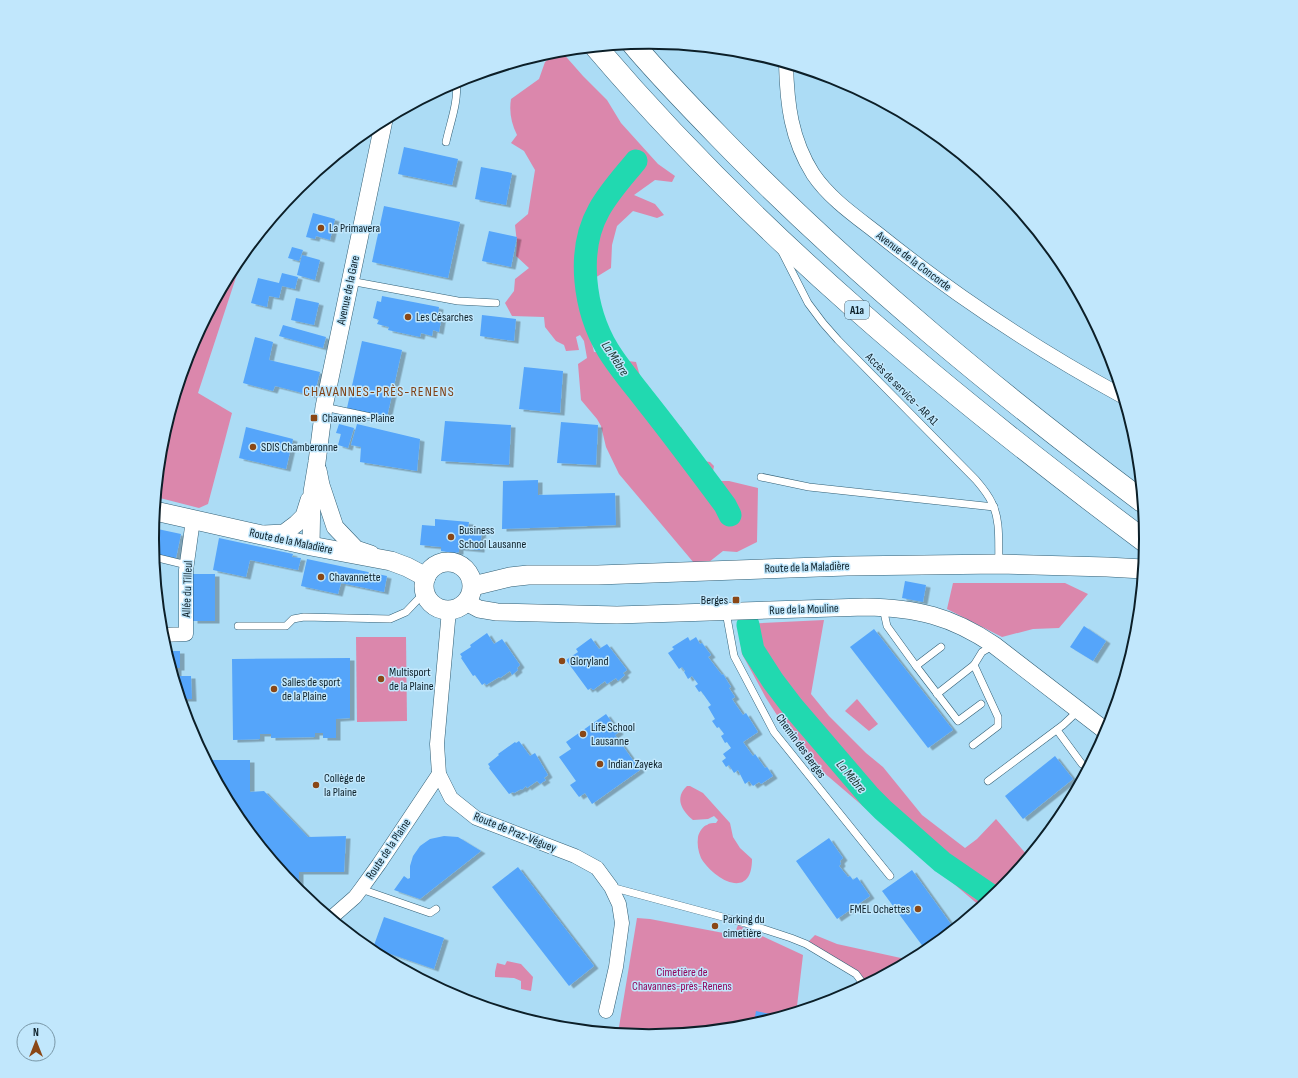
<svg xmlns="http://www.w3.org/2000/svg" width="1298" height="1078" font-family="'Sofia Sans Condensed',sans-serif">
<defs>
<filter id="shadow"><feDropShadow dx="4.5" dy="2.5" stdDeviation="0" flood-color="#0004"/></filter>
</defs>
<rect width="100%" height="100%" fill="#acdcf5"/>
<g fill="#db87ac">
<path d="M559 51H561L583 76 607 100 621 123 658 164 675 176 672 182 655 180 634 195 655 204 664 215 657 218 633 211 617 226 612 245 611 268 585 284V314L594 352 613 353 621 366 628 361 636 362 640 376 636 383 651 397V404L671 429 681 427 703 461 710 462 714 466 711 481H729L758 488 757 542 737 552 723 551 704 566 694 563 619 474 606 447 601 426 597 419 581 400 578 364 587 358 584 341 580 335 576 337 579 350 566 351 564 345 556 341 545 327 544 317 512 316 505 303 514 291 515 279 529 268 516 256 517 243 515 225 528 214 535 170 524 151 511 143 517 135C511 123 509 111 511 99L539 79 545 62Z"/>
<polygon points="244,253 198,393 232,413 208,504 199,508 156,497 162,442 190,349 236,263"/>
<polygon points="953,583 1065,583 1088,594 1059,628 1033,629 1002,637 947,609"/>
<polygon points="824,620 811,694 829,716 866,753 883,767 922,815 965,848 977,839 996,819 1028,856 1000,891 981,907 802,754 766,698 742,654 738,627 744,624"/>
<polygon points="356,637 406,637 407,721 357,722"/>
<polygon points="1118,698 1110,722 1108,721 1108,711"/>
<polygon points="857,699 878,724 869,731 845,711"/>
<path d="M687 786H690L703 793 730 823 733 837 740 848 752 859C752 901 714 880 701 858 698 851 697 844 698 837 699 832 703 826 707 825 709 823 713 823 716 823L718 820 714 816 708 819 693 820C682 811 674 798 687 786Z"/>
<polygon points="637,918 650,919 734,935 738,925 803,955 797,1006 806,1008 746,1026 649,1036 618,1033"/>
<polygon points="815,935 837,944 910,960 867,983 806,944"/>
<polygon points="507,961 521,964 533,977 531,991 521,989 521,981 514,978 495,977 495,972 497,963 505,965"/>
</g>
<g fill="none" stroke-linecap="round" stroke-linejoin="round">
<g stroke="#21d9b0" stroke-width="23">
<path d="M636 161C623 177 609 192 599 210 576 251 584 310 608 350 619 368 633 384 646 401 673 435 699 470 725 505L730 515"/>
<polyline points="748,625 753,650 773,681 792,706 870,797 883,810 942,862 993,897"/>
</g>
</g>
<g fill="#55a5fa" filter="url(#shadow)">
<polygon points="404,147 458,159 452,185 398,174"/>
<polygon points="481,167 512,173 506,205 475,199"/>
<polygon points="384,206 460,222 448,278 372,262"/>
<polygon points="313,213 335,219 330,240 316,236 315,239 306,237"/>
<polygon points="489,231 517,237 511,267 482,261"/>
<polygon points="292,247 303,250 299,261 288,258"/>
<polygon points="302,255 320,260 315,280 297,275"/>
<polygon points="282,273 298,277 295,289 282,286 279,298 269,296 267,307 251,303 258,278 279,283"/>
<polygon points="382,296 439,307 438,314 442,315 439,332 433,330 432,336 421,333 420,337 388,330 389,327 377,324 379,320 373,318 377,301 381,302"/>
<polygon points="296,298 319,303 314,325 291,320"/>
<polygon points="482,315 516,319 514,341 480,336"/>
<polygon points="283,325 326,337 323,348 279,336"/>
<polygon points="255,337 273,342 269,360 320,372 314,396 275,386 273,391 243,383"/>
<polygon points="362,341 402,350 387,417 347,408"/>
<polygon points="524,367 563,371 560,413 519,409"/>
<polygon points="445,421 511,425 509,465 441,461"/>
<polygon points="561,422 598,425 596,465 557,463"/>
<polygon points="339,424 354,428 348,448 338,445 341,434 336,433"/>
<polygon points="357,424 420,439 417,471 360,462 361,447 351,445"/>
<polygon points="246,427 293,439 286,469 239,458"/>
<polygon points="538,480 538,495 615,493 616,525 502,529 503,481"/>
<polygon points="435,519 469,522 468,528 482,529 480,550 459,548 459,552 454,553 441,551 441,547 420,545 422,525 435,526"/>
<polygon points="153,528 181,534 176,558 153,554 152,539"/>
<polygon points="219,538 293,554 292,557 301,558 298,570 250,560 246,577 213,570"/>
<polygon points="307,559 387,576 384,592 341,583 338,594 301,586"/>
<rect x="193" y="574" width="22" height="47"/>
<polygon points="905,581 926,585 923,602 902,598"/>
<polygon points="1084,626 1106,641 1093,661 1070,647"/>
<polygon points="874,629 953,730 928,748 850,647"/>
<polygon points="487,633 494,644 502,639 520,665 517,668 518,670 512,675 510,671 500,678 499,677 486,685 485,683 482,685 475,675 473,676 461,658 462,657 460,654 471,647 470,645"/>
<polygon points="688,637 690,641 696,637 700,644 702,643 711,655 708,657 722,675 723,674 731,687 729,688 735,697 732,699 743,715 746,713 758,732 743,742 753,756 755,754 765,768 767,767 773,776 761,784 759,782 753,786 749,781 745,784 738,770 734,773 729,765 726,767 722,761 726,758 723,754 731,748 727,742 725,743 721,736 724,734 719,727 717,728 712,721 715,719 708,707 711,705 701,691 699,692 695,686 698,684 692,676 688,679 684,672 685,671 682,667 679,669 668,653 674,649 672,647"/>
<polygon points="591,638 599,649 607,644 627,670 623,673 625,675 618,681 616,678 607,684 605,681 593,690 591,688 588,690 566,660 578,652 576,649"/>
<polygon points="166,651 180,651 180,668 177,668 177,676 191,676 192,699 181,699"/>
<polygon points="350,658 350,718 336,719 336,738 323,738 323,733 315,733 315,737 271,738 271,734 260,734 260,739 233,740 232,659"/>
<polygon points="606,714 619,732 615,735 640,770 592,804 585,793 579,797 570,785 576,781 559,757 571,749 566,742"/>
<polygon points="519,741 530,756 535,753 548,775 544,778 546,780 540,784 537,781 527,788 526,786 522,790 521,789 514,793 513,792 509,794 489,768 490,767 488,764 499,755 498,754 515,742 516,743"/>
<polygon points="1055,756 1073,779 1023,819 1005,796"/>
<polygon points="211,760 250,760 250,792 264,791 308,837 346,836 344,872 299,872 299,888 295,888 236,815 211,769"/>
<polygon points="444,836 458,837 481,851 420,899 394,890 404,876 408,879 410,878 410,866 413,856 420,846 430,839"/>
<polygon points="829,838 843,858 840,861 841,864 839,866 848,877 850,876 853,880 857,877 870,896 837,919 796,861"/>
<polygon points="518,867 594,966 569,986 492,887"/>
<polygon points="912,870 953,927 924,948 882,891"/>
<polygon points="384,917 444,938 434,969 373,948"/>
<polygon points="957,920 961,923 951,931"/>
<polygon points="756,1011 770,1014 769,1019 749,1026 749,1023 752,1019 755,1017"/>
</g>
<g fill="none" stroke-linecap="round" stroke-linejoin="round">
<g stroke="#325f75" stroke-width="8">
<g id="service">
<path d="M446 142C450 123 459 101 456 81"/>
<path d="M782 252 808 303 823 323 838 340 976 480C982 487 988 494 992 503 1001 521 998 544 999 564"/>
<polyline points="350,281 458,301 496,303"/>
<polyline points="324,407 371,417"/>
<polyline points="761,477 809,487 994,507"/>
<polyline points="154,557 187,565"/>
<polyline points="883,608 887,626 916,666"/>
<polyline points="726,612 734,656 774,732 890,876"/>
<polyline points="238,626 286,626 293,619 304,617 390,619 406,612 425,592"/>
<polyline points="941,647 916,666 958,721 981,704"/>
<polyline points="937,694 974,665"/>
<polyline points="1057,730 1082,764"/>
<polyline points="973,745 998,726 998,717 974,665 982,652 994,645"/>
<polyline points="988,781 1063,725 1079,710"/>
<polyline points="611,887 745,923 791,938 806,944 856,974 864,985"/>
<polyline points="361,889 430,913 436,909"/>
</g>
</g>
<g stroke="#325f75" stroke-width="15">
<g id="minor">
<path d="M786 64C787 104 791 139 813 174 829 198 855 216 877 233 954 295 1036 349 1122 396"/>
<polyline points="449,610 437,744 439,774 451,798 476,818 575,856 597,868 611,887 619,904 622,923 616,967 606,1011"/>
<polyline points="161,635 186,634 186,570 193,520"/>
<polyline points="331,918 355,897 361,889 379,864 439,774"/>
</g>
</g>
<g stroke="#325f75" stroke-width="18">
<g id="tertiary">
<polyline points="318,470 321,485 335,527 356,549 371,554"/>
<polyline points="264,534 284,533 296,524 304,516 309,500"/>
<polyline points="311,546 312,492 317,462 324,407 384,120"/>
<path d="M466 602 479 609 497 612 617 615 865 607C917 608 951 616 994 645L1107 732"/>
</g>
</g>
<g stroke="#325f75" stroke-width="20">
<g id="secondary">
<polyline points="155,511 311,546 391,561 407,567 426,577"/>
<circle cx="448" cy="586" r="24"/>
<polyline points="473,586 510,577 528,575 598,575 847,566 999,564 1107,567 1143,569"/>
</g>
</g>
<g stroke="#325f75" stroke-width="23">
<g id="motorway">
<path d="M633 44C665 82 701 118 736 154 862 281 1000 394 1142 501"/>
<path d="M596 47C757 236 948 394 1146 542"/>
</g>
</g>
<use href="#service" stroke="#fff" stroke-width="7"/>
<use href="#minor" stroke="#fff" stroke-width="14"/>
<use href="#tertiary" stroke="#fff" stroke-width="17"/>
<use href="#secondary" stroke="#fff" stroke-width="19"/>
<use href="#motorway" stroke="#fff" stroke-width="22"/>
</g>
<g fill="#8a4716" stroke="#c1e7fc" stroke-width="1.5">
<circle cx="321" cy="228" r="4"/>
<circle cx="408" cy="317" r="4"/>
<rect x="310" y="414" width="8" height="8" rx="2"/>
<circle cx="253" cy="447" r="4"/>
<circle cx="451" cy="537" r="4"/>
<circle cx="321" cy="577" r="4"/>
<rect x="732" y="596" width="8" height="8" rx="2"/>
<circle cx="562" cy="661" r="4"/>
<circle cx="381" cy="679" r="4"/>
<circle cx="274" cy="689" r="4"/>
<circle cx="583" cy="734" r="4"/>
<circle cx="600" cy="764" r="4"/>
<circle cx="316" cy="785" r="4"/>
<circle cx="918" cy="909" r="4"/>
<circle cx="715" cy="926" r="4"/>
</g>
<g text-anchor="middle" stroke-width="3" stroke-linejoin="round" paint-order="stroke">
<rect fill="#c1e7fc" stroke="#425b68" stroke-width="1" x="845" y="301" width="24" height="18" rx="3"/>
<g font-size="11" font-weight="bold" fill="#0c1f28">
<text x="857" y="314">A1a</text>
</g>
<g font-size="12" fill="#0c1f28" stroke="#c1e7fc" text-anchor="start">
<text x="329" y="232">La Primavera</text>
<text x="416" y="321">Les Césarches</text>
<text x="322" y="422">Chavannes-Plaine</text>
<text x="261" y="451">SDIS Chamberonne</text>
<text x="459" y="534">Business<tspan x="459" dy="14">School Lausanne</tspan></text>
<text x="329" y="581">Chavannette</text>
<text x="728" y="604" text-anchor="end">Berges</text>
<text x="570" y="665">Gloryland</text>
<text x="389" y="676">Multisport<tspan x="389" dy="14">de la Plaine</tspan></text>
<text x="282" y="686">Salles de sport<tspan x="282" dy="14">de la Plaine</tspan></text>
<text x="591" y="731">Life School<tspan x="591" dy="14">Lausanne</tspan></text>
<text x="608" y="768">Indian Zayeka</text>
<text x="324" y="782">Collège de<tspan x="324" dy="14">la Plaine</tspan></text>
<text x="910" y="913" text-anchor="end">FMEL Ochettes</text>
<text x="723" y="923">Parking du<tspan x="723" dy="14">cimetière</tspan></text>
</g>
<g font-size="12" fill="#0c1f28" stroke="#c1e7fc">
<text transform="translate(914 261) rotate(37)" y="4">Avenue de la Concorde</text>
<text transform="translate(348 290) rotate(-78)" y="4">Avenue de la Gare</text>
<text transform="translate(902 389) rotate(45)" y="4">Accès de service - AR A1</text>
<text transform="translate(291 541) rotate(12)" y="4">Route de la Maladière</text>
<text transform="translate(807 567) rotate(-2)" y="4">Route de la Maladière</text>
<text transform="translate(187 589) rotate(-88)" y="4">Allée du Tilleul</text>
<text transform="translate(804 609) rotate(-2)" y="4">Rue de la Mouline</text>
<text transform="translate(801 746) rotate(54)" y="4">Chemin des Berges</text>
<text transform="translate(515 832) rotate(22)" y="4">Route de Praz-Véguey</text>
<text transform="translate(388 849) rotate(-56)" y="4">Route de la Plaine</text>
</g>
<g font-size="12" fill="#91025a" stroke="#c1e7fc">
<text x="682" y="976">Cimetière de<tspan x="682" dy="14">Chavannes-près-Renens</tspan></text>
</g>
<g font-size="13" font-style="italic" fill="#1a342c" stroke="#c1e7fc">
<text transform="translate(616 358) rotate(57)" y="5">La Mèbre</text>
<text transform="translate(852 776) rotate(50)" y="5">La Mèbre</text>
</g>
<g font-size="14" letter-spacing="1" fill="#804318" stroke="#c1e7fc">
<text x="379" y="396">CHAVANNES-PRÈS-RENENS</text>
</g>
</g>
<path d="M0 0H1298V1078H0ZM159 539a490 490 0 1 1 980 0a490 490 0 1 1-980 0Z" fill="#c1e7fc" fill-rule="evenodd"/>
<path fill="none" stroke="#0c1f28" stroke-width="2" d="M159 539a490 490 0 1 1 980 0a490 490 0 1 1-980 0Z"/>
<g transform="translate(36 1042)"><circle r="19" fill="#c1e7fc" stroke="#7997a7"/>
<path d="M0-3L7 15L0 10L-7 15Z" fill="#8a4716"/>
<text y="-6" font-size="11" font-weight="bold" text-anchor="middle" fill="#0c1f28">N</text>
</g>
</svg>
